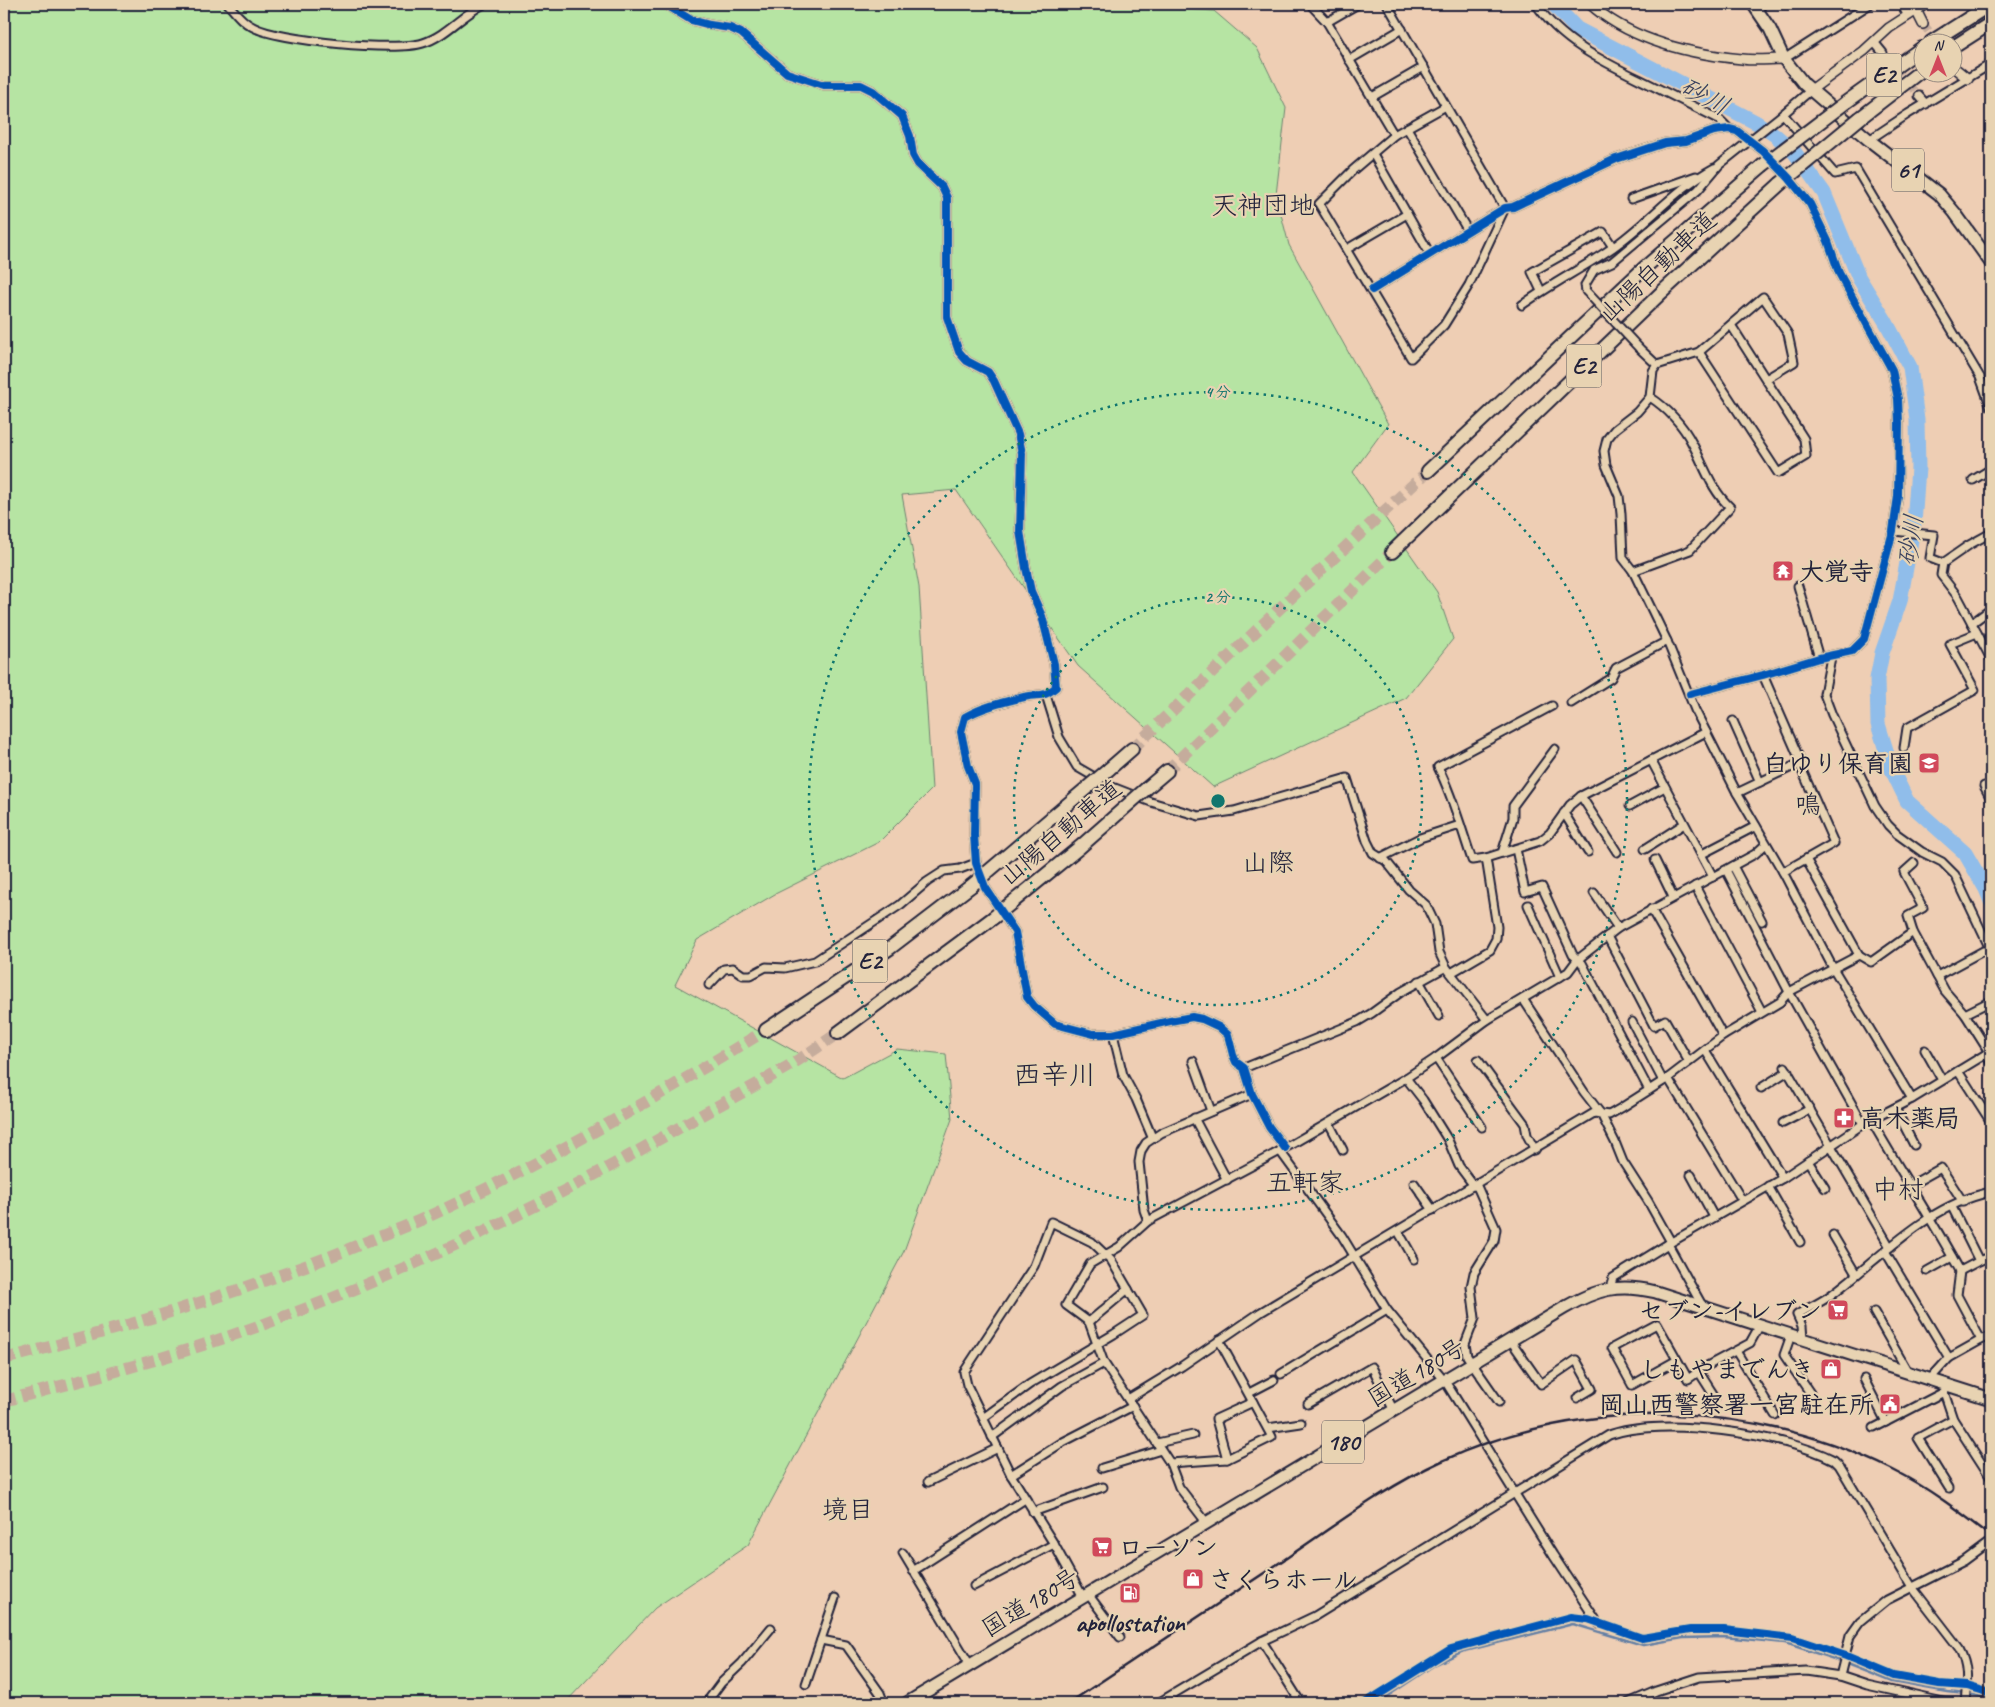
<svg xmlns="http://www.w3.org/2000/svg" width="1995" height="1707" font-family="Caveat,'Klee One',sans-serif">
<rect width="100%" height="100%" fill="#eeceb4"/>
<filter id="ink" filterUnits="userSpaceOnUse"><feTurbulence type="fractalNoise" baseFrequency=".02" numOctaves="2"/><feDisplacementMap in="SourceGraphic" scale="10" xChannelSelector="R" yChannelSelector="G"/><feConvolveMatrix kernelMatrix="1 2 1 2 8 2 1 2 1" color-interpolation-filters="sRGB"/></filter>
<g filter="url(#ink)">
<polygon fill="#b6e4a3" stroke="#6c836f" points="4,4 1110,4 1214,11 1257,48 1286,108 1276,195 1289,245 1388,424 1353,472 1437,592 1453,639 1406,698 1213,787 1078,666 956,490 902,495 919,587 932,789 879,842 775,894 697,940 675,985 843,1078 897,1049 946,1054 952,1119 904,1251 748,1545 655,1608 565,1703 4,1703"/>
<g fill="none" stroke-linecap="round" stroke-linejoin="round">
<polyline stroke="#647fa4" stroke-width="2.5" points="1377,1703 1436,1664 1461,1652 1573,1624 1643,1645 1683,1638 1724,1637 1785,1643 1834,1659 1892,1682 1948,1692 1974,1695 1991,1700"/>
<polyline stroke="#90bdea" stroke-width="15" points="1553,4 1577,29 1757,123 1775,135 1795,153 1824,193 1859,278 1886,322 1910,367 1917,420 1918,468 1914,524 1900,601 1882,653 1877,679 1878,724 1892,770 1907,801 1965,853 1986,889 1991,901"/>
<polyline stroke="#c5ac9c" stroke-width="7" stroke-dasharray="7 3.5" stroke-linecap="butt" points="1883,53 1919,96"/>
<polyline stroke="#c5ac9c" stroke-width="9" stroke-dasharray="9 4.5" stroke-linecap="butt" points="1923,24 1937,42"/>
<g stroke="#c5ac9c" stroke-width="12" stroke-dasharray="12 6" stroke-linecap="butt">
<polyline points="1132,749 1298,591 1428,471"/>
<polyline points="1167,771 1392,552"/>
<path d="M4 1359C124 1328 243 1292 359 1245 381 1236 403 1228 425 1218 543 1164 655 1098 766 1030"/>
<path d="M4 1401C76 1382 150 1363 221 1339 383 1285 536 1210 684 1125 715 1107 748 1090 780 1071 800 1060 819 1046 838 1033"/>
</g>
<g stroke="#22223b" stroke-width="11">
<g id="minor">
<path d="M228 4C235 12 242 22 253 27 278 41 397 52 423 43 446 36 463 14 484 4"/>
<path d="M665 4 691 20 710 25 730 28 741 33 787 73 824 85H861L873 91 902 116 910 136 913 155 918 164 942 187 947 198V317L959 352 967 361 988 372 994 381 1018 434 1022 453 1020 531 1026 568 1031 591 1042 616 1054 664 1056 687C1042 699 1040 693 1024 697 1004 702 982 707 965 717L961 732 968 766 975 784 974 835 976 863 985 887 1015 932 1027 997 1034 1006 1055 1024 1093 1034H1113L1170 1021 1192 1017 1202 1019 1219 1027 1228 1035 1233 1055 1236 1062 1244 1068 1252 1094 1269 1127 1285 1148"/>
<polyline points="1310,4 1327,22 1394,135"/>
<polyline points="1387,4 1505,208 1469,285 1444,325 1411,358 1319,204 1353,170 1394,135 1446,106"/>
<path d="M1536 4C1562 43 1606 63 1647 83 1671 95 1695 107 1719 119L1729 129"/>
<polyline points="1901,4 1908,16"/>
<polyline points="1327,22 1358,4"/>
<polyline points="1874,42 1883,53"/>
<polyline points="1784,59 1870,4"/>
<polyline points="1349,60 1402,29"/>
<polyline points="1811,90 1783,114 1835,174 1856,169 1980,377 1991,407"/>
<polyline points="1919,96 1926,104"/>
<polyline points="1372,97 1424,67"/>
<polyline points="1407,128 1468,231"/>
<polyline points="1869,140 1908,114 1991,64"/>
<polyline points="1373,154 1430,254"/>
<polyline points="1631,199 1696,176"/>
<polyline points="1347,249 1407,214"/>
<polyline points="1372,290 1505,208 1513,207 1616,159 1665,143 1686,141 1714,131 1729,129 1737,131 1763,151 1789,178 1810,204 1828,241 1839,273 1892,370 1898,399 1899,423 1898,496 1893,531 1864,639 1852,651 1819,658 1763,675 1690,694"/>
<polyline points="1541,291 1532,272 1603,232 1613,247"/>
<polyline points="1586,291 1585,285 1594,270 1612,262 1698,190 1719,165 1783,114"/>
<path d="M1522 305C1551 284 1583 268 1612 248 1648 223 1675 189 1714 168"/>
<polyline points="1639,348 1657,365"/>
<polyline points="1699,352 1778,473 1806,456 1804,439 1731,325"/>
<polyline points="1766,379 1794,362 1788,334 1763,297 1699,352 1657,365 1653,371 1650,397 1637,412 1615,429 1607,439 1604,451 1606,465 1619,496 1621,514 1623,558 1633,571 1667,641 1695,710 1737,793 1783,872 1833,968 1912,1099"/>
<polyline points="1973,480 1991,469"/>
<polyline points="1893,531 1934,535 1930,558 1943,563 1941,575 1958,597 1991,659"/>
<polyline points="1943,563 1969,545 1991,533"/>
<path d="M1633 571 1690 550 1730 507C1711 490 1704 465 1692 443 1683 425 1667 408 1650 397"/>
<polyline points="1798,586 1819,658"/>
<polyline points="1972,623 1991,609"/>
<polyline points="1831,657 1824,694 1832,715 1875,806 1888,825 1897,834 1922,852 1942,862 1955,875 1991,951"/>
<polyline points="1763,675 1800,760 1801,768 1834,843 1783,872"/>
<polyline points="1046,695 1059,737 1077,767 1110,786 1151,802 1199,816 1234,811 1347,778 1367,841 1373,853 1386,861 1409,890 1426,905 1435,924 1439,952 1446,967 1487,1020"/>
<polyline points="1571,703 1611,678 1616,668 1667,641"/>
<polyline points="1733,721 1760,782"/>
<polyline points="1904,748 1907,728 1975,690 1950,644 1977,633"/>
<polyline points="1651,760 1713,877"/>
<polyline points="1984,786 1991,799"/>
<polyline points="1737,793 1800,763"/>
<polyline points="1581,796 1617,852"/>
<polyline points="1630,806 1665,787"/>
<polyline points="1564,813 1588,852"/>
<polyline points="1516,849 1525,892 1542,887 1573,955 1582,963 1649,1090"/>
<polyline points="1645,849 1684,824"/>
<polyline points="1502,853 1513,818 1513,806 1555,749"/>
<polyline points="1702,854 1756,826"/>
<polyline points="1380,858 1420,838 1460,825"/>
<path d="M1486 858 1472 860C1461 828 1453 797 1438 767L1552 706"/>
<polyline points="1806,859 1859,955"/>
<polyline points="1655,860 1673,897"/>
<polyline points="1914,863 1904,872 1923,908 1908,916 1913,932 1945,991 1965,1014 1989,1052"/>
<polyline points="1733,866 1762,921"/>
<polyline points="1726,870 1789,992 1863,1124"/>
<polyline points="1695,886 1762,1012"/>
<polyline points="1594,893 1618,928"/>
<polyline points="1528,905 1560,977"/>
<polyline points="1651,909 1723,1036"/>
<polyline points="1607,936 1654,1026 1665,1020 1689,1062"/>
<polyline points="1451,973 1490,950 1496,939 1497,927 1486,858 1540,841 1550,833 1570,805 1581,796 1706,732"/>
<polyline points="1937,976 1983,951"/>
<polyline points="1419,981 1439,1016"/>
<polyline points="709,985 724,969 733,968 743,975 751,975 766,967 785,968 815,961 900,905 927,882 944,871 960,869 976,863"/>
<polyline points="1523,999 1584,1092 1601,1114 1615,1142 1623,1162 1648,1201 1671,1242"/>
<polyline points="1965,1014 1989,1002"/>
<polyline points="1632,1022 1663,1081"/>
<polyline points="1113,1034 1123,1075 1136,1099 1152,1137"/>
<polyline points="1705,1050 1783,1178"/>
<polyline points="1925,1050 1942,1080"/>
<polyline points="1986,1054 1991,1063"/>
<polyline points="1436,1058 1482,1127"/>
<polyline points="1478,1060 1525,1124 1527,1135 1535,1150"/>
<polyline points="1193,1061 1211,1111"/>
<polyline points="1785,1067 1890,1247"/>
<polyline points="1244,1068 1357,1022 1372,1013 1401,992 1446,967"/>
<polyline points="1958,1071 1991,1122"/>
<polyline points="1406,1078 1423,1100 1448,1140 1459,1166 1474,1186"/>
<polyline points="1668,1078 1742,1200"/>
<polyline points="1761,1088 1788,1071"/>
<polyline points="1895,1108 1914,1145"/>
<polyline points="1194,1118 1227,1180"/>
<path d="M1871 1120C1900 1171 1932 1219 1960 1271L1979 1261"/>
<polyline points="1329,1123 1343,1150"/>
<polyline points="1783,1123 1810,1109"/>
<polyline points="1280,1151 1342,1236 1387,1310 1445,1381 1553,1555 1598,1623"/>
<polyline points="1808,1161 1825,1188"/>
<polyline points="1691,1175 1714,1217"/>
<polyline points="1414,1183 1433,1210"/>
<polyline points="1476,1184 1496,1229 1494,1241 1474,1273 1471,1287 1475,1318 1465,1344 1467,1356 1499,1402"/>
<polyline points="1768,1186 1800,1242"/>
<polyline points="1909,1186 1941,1168 1963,1202"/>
<polyline points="1952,1207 1979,1261 1991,1256"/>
<polyline points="1148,1221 1144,1210 1139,1162 1141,1151 1146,1143 1161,1133 1252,1094"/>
<polyline points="1398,1231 1414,1259"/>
<polyline points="1833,1235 1856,1274"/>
<polyline points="1668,1244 1703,1307"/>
<polyline points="1885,1251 1949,1358 1930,1379"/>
<polyline points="1927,1271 1952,1257"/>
<polyline points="1960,1271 1957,1295 1981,1340"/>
<polyline points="1610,1288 1613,1278 1668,1244 1783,1178 1863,1124 1912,1099 1991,1051"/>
<polyline points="1874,1312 1908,1372"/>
<polyline points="1089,1322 1128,1289"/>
<polyline points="1791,1335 1784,1355 1810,1393"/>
<path d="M1803 1339 1802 1326 1797 1315C1808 1308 1820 1303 1831 1295 1881 1258 1927 1205 1991 1192"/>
<polyline points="1511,1341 1541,1384 1576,1360 1592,1389 1577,1398"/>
<polyline points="1736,1351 1775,1415"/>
<polyline points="1949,1358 1981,1340 1991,1336"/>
<polyline points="1677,1360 1632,1385 1612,1348 1657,1324 1688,1379 1707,1366 1750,1343 1760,1325"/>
<polyline points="1699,1372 1715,1397"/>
<polyline points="1281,1374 1387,1310"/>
<polyline points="1864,1379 1886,1422"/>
<polyline points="1944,1392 1953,1419 1991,1478"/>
<polyline points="1249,1393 1274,1380"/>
<polyline points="1128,1399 1182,1366 1261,1312 1594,1113 1609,1115 1621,1108 1668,1078 1723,1036 1780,1002 1789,992 1859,955 1871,962 1913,932"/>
<polyline points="1308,1404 1372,1367 1394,1411"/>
<polyline points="983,1418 1030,1384 1114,1334 1143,1315 1111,1260 1092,1242 1051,1222 1034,1266 964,1372 967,1385 1011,1475 1054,1544 1083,1597"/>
<polyline points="1268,1428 1301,1423"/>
<polyline points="1874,1428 1944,1392 1945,1390"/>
<polyline points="992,1437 1062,1386 1104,1363"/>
<polyline points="1157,1443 1193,1435"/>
<polyline points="1227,1459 1216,1419 1253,1402"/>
<polyline points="1170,1463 1227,1459 1272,1437 1219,1340"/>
<polyline points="1102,1468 1161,1450"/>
<polyline points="1011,1475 1063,1442 1133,1406"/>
<polyline points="928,1482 998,1448"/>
<polyline points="1949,1488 1918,1438 1953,1419"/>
<polyline points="1033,1512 1103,1487"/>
<polyline points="1206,1522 1179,1487 1170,1463 1104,1363 1089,1322 1066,1305 1090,1264 1119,1247 1148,1221 1280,1151 1406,1078 1436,1058 1487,1020 1568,972 1577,960 1618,928 1755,854 1766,844"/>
<polyline points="903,1553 970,1665"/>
<polyline points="913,1571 1025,1499"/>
<polyline points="974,1586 1054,1544"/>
<polyline points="1088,1594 1120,1637"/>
<polyline points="821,1640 846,1645 880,1693 884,1703"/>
<polyline points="1262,1641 1301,1703"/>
<polyline points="1840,1676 1850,1636 1860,1622 1887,1600 1964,1561 1987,1544 1991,1544"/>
<polyline points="806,1684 835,1598"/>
<polyline points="706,1703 721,1683 742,1663 771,1628"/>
<path d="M1158 1703 1262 1641 1315 1616 1609 1435C1661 1416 1784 1434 1834 1460L1839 1465 1912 1587 1959 1648C1969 1666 1967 1683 1965 1703"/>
<polyline points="1628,1703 1656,1691 1699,1677 1806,1671 1840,1676 1867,1685 1948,1703"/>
</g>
</g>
<g stroke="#22223b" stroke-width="12">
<g id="tertiary">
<path d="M1590 4C1630 40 1689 54 1742 59 1756 61 1770 59 1784 59"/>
<polyline points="1916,10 1923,24"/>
<polyline points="1957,70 1968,79"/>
<polyline points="1811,90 1864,51 1889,28 1926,4"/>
</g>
</g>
<g stroke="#22223b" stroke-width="15">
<polyline id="primary" points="1753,4 1770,29 1784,59 1804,84 1869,140 1939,194 1955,213 1991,263"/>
</g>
<g stroke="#22223b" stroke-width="15">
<path id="trunk" d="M907 1703 1564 1308C1597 1289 1618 1283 1656 1292L1991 1399"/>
</g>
<g stroke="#22223b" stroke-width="16">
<g id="motorway">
<polyline points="1931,42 1991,4"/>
<polyline points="1952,48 1991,23"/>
<polyline points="1845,103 1922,48"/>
<polyline points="1860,118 1922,70"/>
<polyline points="1428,471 1643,269 1762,166"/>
<polyline points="1392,552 1662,292 1780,184"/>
<polyline points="1108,770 1132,749"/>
<polyline points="1147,788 1167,771"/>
<polyline points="766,1030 890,948 971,886"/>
<polyline points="838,1033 993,918"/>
</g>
</g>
<use href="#minor" stroke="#e8d3b2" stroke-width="7"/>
<use href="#tertiary" stroke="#e8d3b2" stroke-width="9"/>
<use href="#primary" stroke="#e8d3b2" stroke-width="11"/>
<use href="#trunk" stroke="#e8d3b2" stroke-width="11"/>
<use href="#motorway" stroke="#e8d3b2" stroke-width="12"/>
<path stroke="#22223b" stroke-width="2.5" d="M1069 1703C1142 1654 1215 1606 1288 1557 1338 1523 1387 1486 1442 1461 1584 1396 1753 1400 1893 1470 1929 1488 1960 1512 1991 1536"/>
<g stroke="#22223b" stroke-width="11" stroke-linecap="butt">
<polyline id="minor-bridge" points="1586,291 1639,348"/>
</g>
<g stroke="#22223b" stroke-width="16" stroke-linecap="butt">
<g id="motorway-bridge">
<polyline points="1762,166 1845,103"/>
<polyline points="1780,184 1860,118"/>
<polyline points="971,886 1108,770"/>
<polyline points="993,918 1080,847 1147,788"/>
</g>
</g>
<use href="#minor-bridge" stroke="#e8d3b2" stroke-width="7"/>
<use href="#motorway-bridge" stroke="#e8d3b2" stroke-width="12"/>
<g stroke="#e8d3b2" stroke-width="11">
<g id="cycleway">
<path d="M665 4 691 20 710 25 730 28 741 33 787 73 824 85H861L873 91 902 116 910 136 913 155 918 164 942 187 947 198V317L959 352 967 361 988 372 994 381 1018 434 1022 453 1020 531 1026 568 1031 591 1042 616 1054 664 1056 687C1042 699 1040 693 1024 697 1004 702 982 707 965 717L961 732 968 766 975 784 974 835 976 863 985 887 1015 932 1027 997 1034 1006 1055 1024 1093 1034H1113L1170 1021 1192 1017 1202 1019 1219 1027 1228 1035 1233 1055 1236 1062 1244 1068 1252 1094 1269 1127 1285 1148"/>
<polyline points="1372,290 1505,208 1513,207 1616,159 1665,143 1686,141 1714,131 1729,129 1737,131 1763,151 1789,178 1810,204 1828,241 1839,273 1892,370 1898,399 1899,423 1898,496 1893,531 1864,639 1852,651 1819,658 1763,675 1690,694"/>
<polyline points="1365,1703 1451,1649 1571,1617 1588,1619 1642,1638 1690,1630 1724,1630 1792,1638 1846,1656 1894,1676 1939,1684 1967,1686 1991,1693"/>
</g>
</g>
<use href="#cycleway" stroke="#0057b8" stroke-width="8"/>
</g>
</g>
<g fill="none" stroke="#0f766e" stroke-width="2.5" stroke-dasharray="2.5 5">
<circle cx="1218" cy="801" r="204"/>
<circle cx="1218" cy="801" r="409"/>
</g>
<defs>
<g id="temple-square" transform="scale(1.125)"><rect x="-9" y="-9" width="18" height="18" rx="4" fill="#d1495b" stroke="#e8d3b2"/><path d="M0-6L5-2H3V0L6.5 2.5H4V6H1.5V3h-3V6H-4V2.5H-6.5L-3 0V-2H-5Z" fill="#fff"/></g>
<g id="school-square" transform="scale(1.125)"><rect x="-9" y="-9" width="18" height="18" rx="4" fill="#d1495b" stroke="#e8d3b2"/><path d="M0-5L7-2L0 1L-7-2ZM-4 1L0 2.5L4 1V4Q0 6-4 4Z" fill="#fff"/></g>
<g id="pharmacy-square" transform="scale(1.125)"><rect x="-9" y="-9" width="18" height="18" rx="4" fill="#d1495b" stroke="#e8d3b2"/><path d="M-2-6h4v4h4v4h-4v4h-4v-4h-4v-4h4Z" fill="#fff"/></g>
<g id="supermarket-square" transform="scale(1.125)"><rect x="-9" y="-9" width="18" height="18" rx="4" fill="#d1495b" stroke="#e8d3b2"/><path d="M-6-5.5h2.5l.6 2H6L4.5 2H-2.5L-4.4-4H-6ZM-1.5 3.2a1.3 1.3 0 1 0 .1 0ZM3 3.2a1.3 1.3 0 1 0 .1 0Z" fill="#fff"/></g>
<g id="shop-square" transform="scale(1.125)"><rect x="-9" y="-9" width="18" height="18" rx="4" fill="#d1495b" stroke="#e8d3b2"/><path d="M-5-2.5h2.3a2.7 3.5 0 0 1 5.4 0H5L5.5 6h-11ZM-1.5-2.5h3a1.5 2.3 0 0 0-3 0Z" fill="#fff"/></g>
<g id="civic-square" transform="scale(1.125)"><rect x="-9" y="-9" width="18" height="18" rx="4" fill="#d1495b" stroke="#e8d3b2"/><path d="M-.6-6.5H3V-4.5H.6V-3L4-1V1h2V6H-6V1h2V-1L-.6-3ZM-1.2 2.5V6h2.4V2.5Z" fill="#fff"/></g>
<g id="fuel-square" transform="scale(1.125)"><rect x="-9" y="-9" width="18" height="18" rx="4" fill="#d1495b" stroke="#e8d3b2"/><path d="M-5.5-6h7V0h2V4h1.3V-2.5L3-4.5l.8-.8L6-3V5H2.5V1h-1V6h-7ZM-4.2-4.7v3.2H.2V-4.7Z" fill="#fff"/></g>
</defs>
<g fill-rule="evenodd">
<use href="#temple-square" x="1783" y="571"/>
<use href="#school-square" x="1929" y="763"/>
<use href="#pharmacy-square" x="1844" y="1118"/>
<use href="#supermarket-square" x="1838" y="1310"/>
<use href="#shop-square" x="1831" y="1369"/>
<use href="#civic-square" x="1890" y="1404"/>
<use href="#supermarket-square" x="1102" y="1547"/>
<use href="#shop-square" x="1193" y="1579"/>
<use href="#fuel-square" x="1130" y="1593"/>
</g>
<g text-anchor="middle" stroke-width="4.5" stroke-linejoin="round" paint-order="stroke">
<g fill="#e8d3b2" stroke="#5d575f" stroke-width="1">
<rect x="1866.5" y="53.5" width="35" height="43" rx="4"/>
<rect x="1892" y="148.5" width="32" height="43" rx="4"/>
<rect x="1566.5" y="344.5" width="35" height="43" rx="4"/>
<rect x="852.5" y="939.5" width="35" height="43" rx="4"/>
<rect x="1322" y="1420.5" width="42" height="43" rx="4"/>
</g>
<g font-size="24" font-weight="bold" fill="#22223b">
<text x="1884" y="83">E2</text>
<text x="1908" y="178">61</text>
<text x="1584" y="374">E2</text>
<text x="870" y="969">E2</text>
<text x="1343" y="1450">180</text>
</g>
<g font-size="25" fill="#22223b" stroke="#e8d3b2">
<text transform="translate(1657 266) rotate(-43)" y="9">山陽自動車道</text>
<text transform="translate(1060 832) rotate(-40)" y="9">山陽自動車道</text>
<text transform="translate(1416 1372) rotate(-31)" y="9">国道180号</text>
<text transform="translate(1030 1602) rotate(-31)" y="9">国道180号</text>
</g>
<g font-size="25" font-weight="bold" fill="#22223b" stroke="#e8d3b2" text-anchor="start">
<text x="1799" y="580">大覚寺</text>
<text x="1913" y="772" text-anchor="end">白ゆり保育園</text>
<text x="1860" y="1127">高木薬局</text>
<text x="1822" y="1319" text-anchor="end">セブン-イレブン</text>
<text x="1815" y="1378" text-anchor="end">しもやまでんき</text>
<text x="1874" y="1413" text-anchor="end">岡山西警察署一宮駐在所</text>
<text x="1118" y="1556">ローソン</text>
<text x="1209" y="1588">さくらホール</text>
<text x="1130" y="1631" text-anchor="middle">apollostation</text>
</g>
<g font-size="26" font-style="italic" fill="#38415e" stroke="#e8d3b2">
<text transform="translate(1705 96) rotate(28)" y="9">砂川</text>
<text transform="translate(1910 540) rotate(-82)" y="9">砂川</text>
</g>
<g font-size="26" fill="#22223b" stroke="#e8d3b2">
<text x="1263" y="214">天神団地</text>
<text x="1808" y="813">鳴</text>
<text x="1268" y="871">山際</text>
<text x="1305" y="1191">五軒家</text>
<text x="1898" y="1198">中村</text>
<text x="848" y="1518">境目</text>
</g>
<g font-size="28" fill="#22223b" stroke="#e8d3b2">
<text x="1055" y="1084">西辛川</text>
</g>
</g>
<circle cx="1218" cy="801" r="8" fill="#0f766e" stroke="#e8d3b2" stroke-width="2.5"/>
<g font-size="15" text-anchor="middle" font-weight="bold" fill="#0f766e" stroke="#e8d3b2" stroke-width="4.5" stroke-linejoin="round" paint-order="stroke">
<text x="1218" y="397">4 分</text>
<text x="1218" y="602">2 分</text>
</g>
<rect width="1995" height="1707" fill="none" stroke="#e8d3b2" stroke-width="20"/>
<rect x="10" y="10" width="1975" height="1687" fill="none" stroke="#22223b" stroke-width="2" filter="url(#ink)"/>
<g transform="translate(1938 58)"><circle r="24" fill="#e8d3b2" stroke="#998c82"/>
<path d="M0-4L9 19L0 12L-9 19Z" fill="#d1495b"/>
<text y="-8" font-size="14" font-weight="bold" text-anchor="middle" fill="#22223b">N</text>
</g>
</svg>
